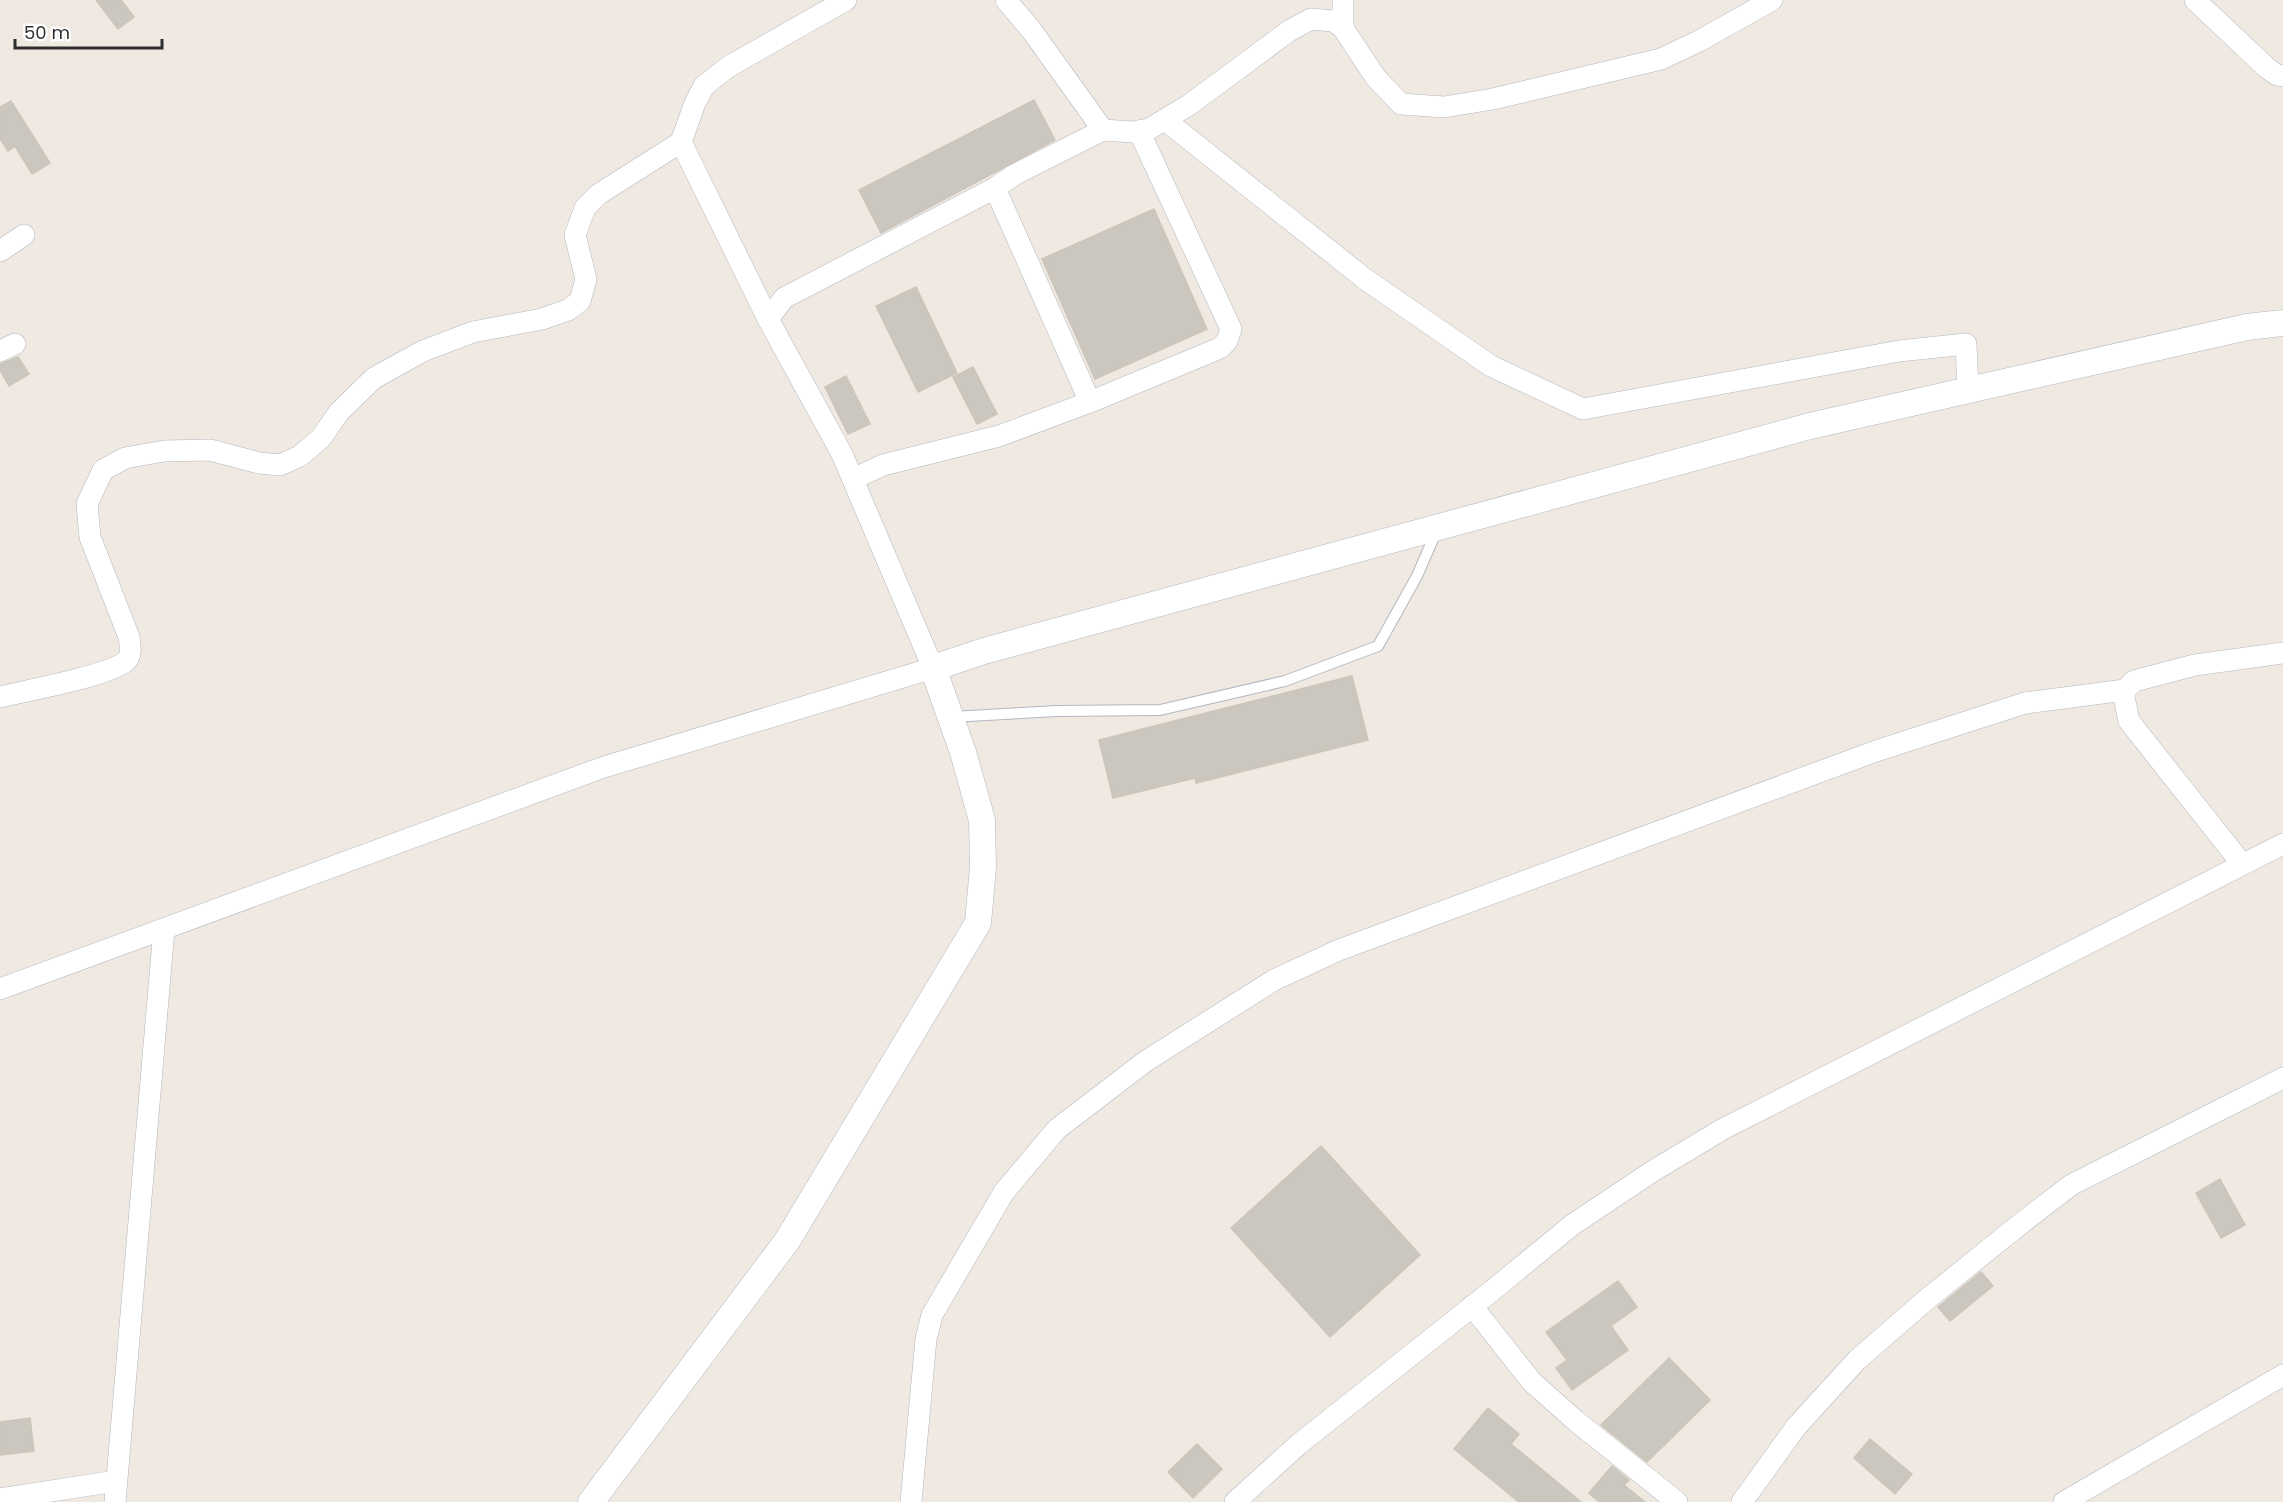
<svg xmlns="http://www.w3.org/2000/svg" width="2283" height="1502" font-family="Poppins,sans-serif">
<rect width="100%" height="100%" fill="#efe9e1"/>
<g fill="#cbc7bf" stroke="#cbc5ba" stroke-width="1.5">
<polygon points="96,0 121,0 134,17 118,29"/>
<polygon points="1034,100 1055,140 881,233 859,190"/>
<polygon points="11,101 50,163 32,174 15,146 8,151 0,139 0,107"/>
<polygon points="1154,209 1207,329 1095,379 1042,259"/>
<polygon points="916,287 957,373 918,392 876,306"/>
<polygon points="18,357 29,374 9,386 0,370 0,364"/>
<polygon points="973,367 997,414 977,424 953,377"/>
<polygon points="846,376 870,424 848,434 825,387"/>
<polygon points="1352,676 1368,740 1196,783 1195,778 1113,798 1099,740"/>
<polygon points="1321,1146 1420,1255 1330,1337 1231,1228"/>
<polygon points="2220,1179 2245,1225 2221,1238 2196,1193"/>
<polygon points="1981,1272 1993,1286 1950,1321 1938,1307"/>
<polygon points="1618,1281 1637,1307 1611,1326 1628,1350 1572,1390 1556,1368 1567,1360 1546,1332"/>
<polygon points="1669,1358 1710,1400 1647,1462 1601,1425"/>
<polygon points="1488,1408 1519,1434 1511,1444 1581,1502 1519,1502 1454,1449"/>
<polygon points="30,1418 34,1451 0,1455 0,1422"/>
<polygon points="1870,1439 1912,1474 1895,1494 1854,1458"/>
<polygon points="1197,1444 1222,1469 1193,1498 1168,1472"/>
<polygon points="1612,1466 1629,1480 1624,1485 1645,1502 1599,1502 1589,1493"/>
</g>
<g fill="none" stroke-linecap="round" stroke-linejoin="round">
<g stroke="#b4b7c1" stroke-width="12">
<polyline id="service" points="951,717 1057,711 1160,710 1285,681 1378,646 1417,576 1437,530"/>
</g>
<g stroke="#b4b7c1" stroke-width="22">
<g id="minor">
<polyline points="1006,0 1032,31 1103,130"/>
<polyline points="1343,0 1343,28"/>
<polyline points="2195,0 2267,68 2277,75 2283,76"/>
<polyline points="1165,120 1365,279 1491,366 1583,409 1899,351 1966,344 1968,390"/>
<polyline points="681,142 768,319"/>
<polyline points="995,188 1090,402"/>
<polyline points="0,251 24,235"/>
<polyline points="0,351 15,344"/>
<polyline points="853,479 883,465 999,436 1090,402 1220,348 1227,341 1231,329 1139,131"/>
<path d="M0 697C24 691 114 675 127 660 132 654 130 644 129 637L90 537 87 504 103 470 125 458 164 451 210 450 259 463 280 465 300 456 321 438 339 412 374 378 423 351 473 332 542 319 568 310 580 301 586 279 575 235 585 208 599 194 681 142 695 103 704 86 728 67 846 0"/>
<polyline points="2242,864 2129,721 2124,697 2125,690 2134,681 2195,665 2283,653"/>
<polyline points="0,989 604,767 933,668 842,454 768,319 784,298 995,188 1014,175 1103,130 1133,132 1149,129 1189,105 1289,31 1311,19 1333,21 1343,28 1376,78 1401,104 1444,107 1493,99 1661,59 1699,41 1772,0"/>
<polyline points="1472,1306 1532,1382 1576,1421 1677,1502"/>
<polyline points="0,1499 116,1481"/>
<polyline points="115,1502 164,929"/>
<polyline points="911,1502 926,1339 932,1315 1004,1192 1057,1129 1146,1061 1274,980 1339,950 1876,751 2025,703 2125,690"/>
<polyline points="1235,1502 1299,1444 1493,1290 1572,1225 1653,1171 1723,1129 2283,844"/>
<polyline points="1742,1502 1796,1427 1857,1360 1926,1300 2014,1229 2071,1185 2283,1078"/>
<polyline points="2064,1502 2283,1375"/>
</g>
</g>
<g stroke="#b4b7c1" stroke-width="27">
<polyline id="tertiary" points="591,1502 787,1241 978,923 983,867 982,820 963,752 933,668 984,651 1810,426 2247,327 2283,323"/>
</g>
<use href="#service" stroke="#fff" stroke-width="10"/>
<use href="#minor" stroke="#fff" stroke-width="21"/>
<use href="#tertiary" stroke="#fff" stroke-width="26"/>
</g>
<path d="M15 39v9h147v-9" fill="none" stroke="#2e2e2e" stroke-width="3"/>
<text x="24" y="39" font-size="18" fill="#2e2e2e" stroke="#ffffff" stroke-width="4.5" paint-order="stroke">50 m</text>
</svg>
